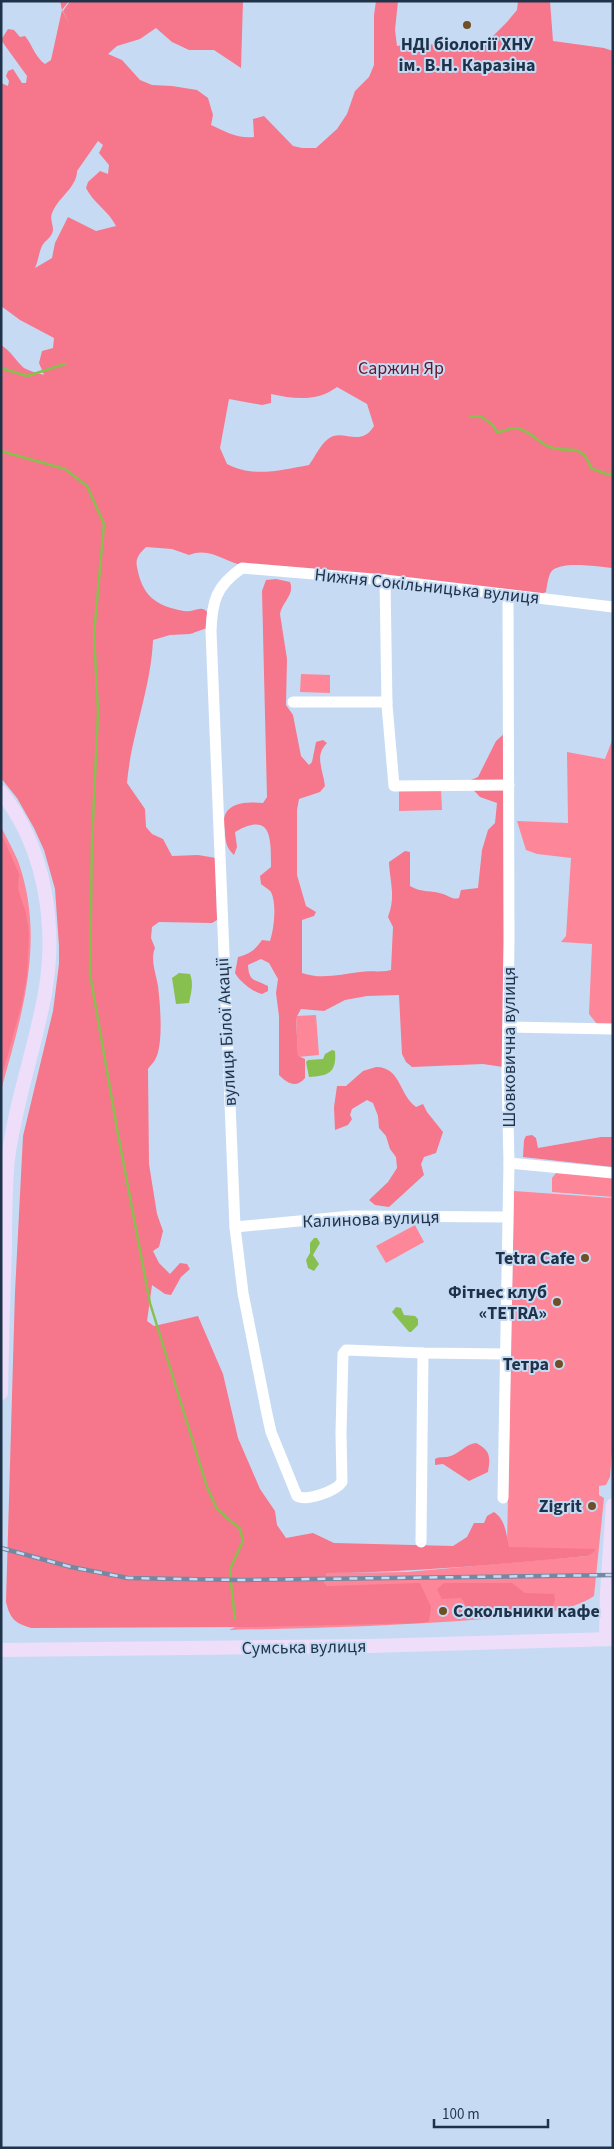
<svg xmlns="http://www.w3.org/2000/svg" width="614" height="2149" font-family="'Source Sans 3',sans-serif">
<rect width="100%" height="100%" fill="#c6dbf3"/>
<g fill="#fe8699">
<polygon points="301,674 330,675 330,693 300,692"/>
<polygon points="613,738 613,1025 597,1024 589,1014 592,944 561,942 566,936 571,858 537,854 526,850 517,821 568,823 567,752 605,759"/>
<polygon points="441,790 442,810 399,811 399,791"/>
<path d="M1 827C7 838 13 850 18 861 46 939 22 1015 1 1090Z"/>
<polygon points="316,1015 319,1055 298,1057 296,1016"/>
<polygon points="556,1173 613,1175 613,1197 552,1192 552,1178"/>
<path d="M514 1191 613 1198V1439L610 1477 606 1485 599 1486V1495L604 1498 594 1596C569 1614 515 1616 484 1619 399 1626 314 1628 229 1630L328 1586 324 1582 327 1573 407 1572 587 1556 507 1548Z"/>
<polygon points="415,1225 424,1242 386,1263 376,1246"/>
</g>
<g fill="#f6768b" fill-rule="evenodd">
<path d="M60 1H69L62 10 70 25 63 11 70 1H243L241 68 214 50H189L172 42 156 28 140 39 117 46 108 54 122 60 140 80 152 85 172 86 197 90 208 98 213 115 211 125C226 132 238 139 254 137L253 119 264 116 293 146 302 148H316L337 129 347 114 355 91 369 77 374 65V15L376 1H398L395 30 397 46 409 44 478 45 494 35 507 22 517 10 518 1H550L553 41 604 48 613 51V568C599 567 560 560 551 572 548 577 547 586 546 592L539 595 246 566C226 563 210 546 189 555L172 549 146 547C140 553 135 558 137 567 142 595 155 606 184 611 195 613 201 603 209 614L207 628 190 634 170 635 153 640C151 689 131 735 127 783L145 809 146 827 152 834 163 839 172 856 198 855 216 858 217 920 212 923 159 922 152 927 151 938 155 948C150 960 156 973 158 986 160 1002 164 1045 155 1060 153 1063 150 1066 148 1069L149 1164 157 1214 163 1231 159 1247 153 1251 159 1263 170 1274 180 1263 187 1264 190 1269 181 1277 171 1295 165 1294 152 1285 147 1321 154 1326 198 1316 223 1374 238 1438 260 1489 275 1511 277 1525 286 1538 313 1533 334 1543 453 1546 467 1537 474 1523H484L487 1516 494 1512C506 1520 506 1534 509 1547L595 1549 594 1552 587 1556C501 1564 414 1572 327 1573L324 1582 328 1586 420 1583 431 1607 429 1621 422 1623 252 1627 31 1628C14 1623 10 1618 6 1602L15 1292 23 1136 53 1011 59 964V946L55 889 44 850 34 828 17 798 1 778V345C11 351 15 360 24 368 29 371 38 373 44 375L39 363 42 351 53 348 54 338 20 320 1 306V83L8 86 9 81 6 76 8 71 13 69 22 83H26L27 76 1 40 8 29 14 30 20 37 25 36C33 46 35 57 45 64L51 60 62 10ZM98 141 103 145 99 153 109 165 108 174 100 171 88 182 86 188C94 204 108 210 116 226L96 231 68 217 55 243 52 258 35 268C38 262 39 252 42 246 45 240 52 238 53 230 53 223 49 218 53 211 59 197 77 187 77 171ZM337 387 367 404 374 426C360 449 342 427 328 439 320 445 315 457 309 465 281 470 253 478 227 464L220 448 229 399 262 405 271 403V394C294 399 317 402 337 387Z"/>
<path d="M276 579 290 582C295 595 282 602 280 614L287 659 286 705 293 715 301 756 309 765 312 762 316 742 323 740 327 743C314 756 323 769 325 786L320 792 299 799 297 810V875L306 906 316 912 314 916 302 920V973C322 980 341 974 360 972 371 970 379 973 391 970L393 927 388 917C396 896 390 883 389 862L405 851 410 852V886C422 893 431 890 443 894 450 896 452 900 459 898L461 890 478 888 482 850 488 830 495 823 497 803 480 797 466 782 478 777 496 741 506 732 503 1067 483 1064 412 1067 406 1062 402 1054 399 995 367 996 345 1000 324 1011 301 1009 296 1018 298 1056 305 1059V1078C296 1089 287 1083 279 1075V1016L276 993 278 979 269 963 261 959 248 965C249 982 254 979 268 986V991L262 994C253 992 240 982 235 973L238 957C250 954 255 950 262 940L270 941C274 929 277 904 271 892 269 889 264 887 261 884L260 876 271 867C271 838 272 811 235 832L237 847 234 855C227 848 226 844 225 834 225 830 223 823 224 819 227 801 250 802 263 803L267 797 262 591 266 580Z"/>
<polygon points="1,833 19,874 18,889 26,913 29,933 27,976 22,1003 1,1079"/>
<path d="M376 1067C401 1067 399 1095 416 1107L423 1104 427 1112 443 1132 436 1153 424 1157 421 1164 424 1175 389 1207 375 1205 369 1200 388 1182 397 1168 396 1157 390 1149 386 1136 379 1128 378 1116 373 1103 367 1100 352 1109 350 1115 352 1119 348 1125 335 1130 334 1107 337 1086H346L363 1071Z"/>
<polygon points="532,1135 536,1138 538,1148 601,1137 613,1137 613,1167 523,1157 524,1140 526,1136"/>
<path d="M476 1443C490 1450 491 1457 488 1472L469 1481 443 1464 435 1465V1459C440 1456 445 1458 451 1456 460 1453 466 1444 476 1443Z"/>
<polygon points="444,1583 512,1583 525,1593 554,1594 555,1600 553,1606 535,1613 524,1610 458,1617 458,1611 465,1603 461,1598 442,1599 437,1589"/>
</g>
<g fill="#88c04f">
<path d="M179 973 190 974C194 984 191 993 189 1003L176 1004 172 978Z"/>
<path d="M332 1050 335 1051C337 1073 328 1076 309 1077L306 1062 308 1060 323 1059 325 1054Z"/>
<polygon points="314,1238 317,1238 320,1243 313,1255 319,1264 314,1271 308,1268 306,1260 310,1253 310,1243"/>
<polygon points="396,1307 401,1308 404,1315 415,1316 418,1319 418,1325 411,1332 409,1332 392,1312"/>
</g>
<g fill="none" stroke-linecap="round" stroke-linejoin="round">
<g stroke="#88c04f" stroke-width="2.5">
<polyline points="1,368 27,376 65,364"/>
<path d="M470 417 480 416 492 424 497 432C505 432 512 426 520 429 531 432 539 443 550 447 569 454 582 441 591 468L609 475 613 472"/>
<polyline points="1,451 65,469 87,486 104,524 94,634 98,712 92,842 90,974 118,1134 150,1303 207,1487 217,1509 240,1529 243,1541 231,1567 230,1574 235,1619"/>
</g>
<g stroke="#fff" stroke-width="11">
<polyline points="385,580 387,705 394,786 509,785"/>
<polyline points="293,702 387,702"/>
<polyline points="508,1027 613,1029"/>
<polyline points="509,1163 613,1173"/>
<polyline points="235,1227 352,1216 507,1217"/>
<path d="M505 1354 423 1353 346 1350 343 1354 341 1433 342 1482C336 1491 306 1502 297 1496L271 1432 267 1414 243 1293 235 1227 211 631C212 601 216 586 242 568L385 580 613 607"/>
<polyline points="503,1498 509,1163 507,1074 509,941 508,596"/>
<polyline points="421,1542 423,1353"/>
</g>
<g stroke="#eedef9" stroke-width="14">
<path d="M1 792C45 847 57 925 45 993 35 1049 15 1103 8 1159 5 1188 5 1217 5 1246 3 1295 2 1344 1 1393"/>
<polyline points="606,1639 607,1592 613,1505"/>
<polyline points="1,1650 370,1646 613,1639"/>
</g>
<g stroke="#7489a1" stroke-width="4.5">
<polyline id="rail" points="1,1548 71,1567 128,1578 240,1580 613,1575"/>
</g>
<use href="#rail" stroke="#c6dbf3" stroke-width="2.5" stroke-dasharray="8" stroke-linecap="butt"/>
</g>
<g fill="#6f4f25" stroke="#c6dbf3" stroke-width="2">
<circle cx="467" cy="25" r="5"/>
<circle cx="585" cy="1258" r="5"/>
<circle cx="557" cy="1302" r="5"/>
<circle cx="559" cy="1364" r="5"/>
<circle cx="592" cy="1506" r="5"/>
<circle cx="443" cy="1611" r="5"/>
</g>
<g text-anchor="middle" stroke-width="4" stroke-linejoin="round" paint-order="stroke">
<g font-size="18" font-weight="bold" fill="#1e334a" stroke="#c6dbf3" text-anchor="end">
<text x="467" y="50" text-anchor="middle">НДІ біології ХНУ<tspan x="467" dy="21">ім. В.Н. Каразіна</tspan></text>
<text x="575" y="1264">Tetra Cafe</text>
<text x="547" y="1298">Фітнес клуб<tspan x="547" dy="21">«TETRA»</tspan></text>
<text x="549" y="1370">Тетра</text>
<text x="582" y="1512">Zigrit</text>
<text x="453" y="1617" text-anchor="start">Сокольники кафе</text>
</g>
<g font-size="18" fill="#661629" stroke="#c6dbf3">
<text x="401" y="374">Саржин Яр</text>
</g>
<g font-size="18" fill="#1e334a" stroke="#c6dbf3">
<text transform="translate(427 586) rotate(6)" y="6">Нижня Сокільницька вулиця</text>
<text transform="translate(226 1032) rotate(-93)" y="6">вулиця Білої Акації</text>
<text transform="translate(509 1047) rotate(-90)" y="6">Шовковична вулиця</text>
<text transform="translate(371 1219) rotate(-2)" y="6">Калинова вулиця</text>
<text transform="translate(304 1647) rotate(-1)" y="6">Сумська вулиця</text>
</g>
</g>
<rect width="614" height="2149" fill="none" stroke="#1e334a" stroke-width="5"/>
<path d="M434 2119v8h114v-8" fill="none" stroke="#1e334a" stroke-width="2.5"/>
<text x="442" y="2119" font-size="15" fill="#1e334a" stroke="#c6dbf3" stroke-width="4" paint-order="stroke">100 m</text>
</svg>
